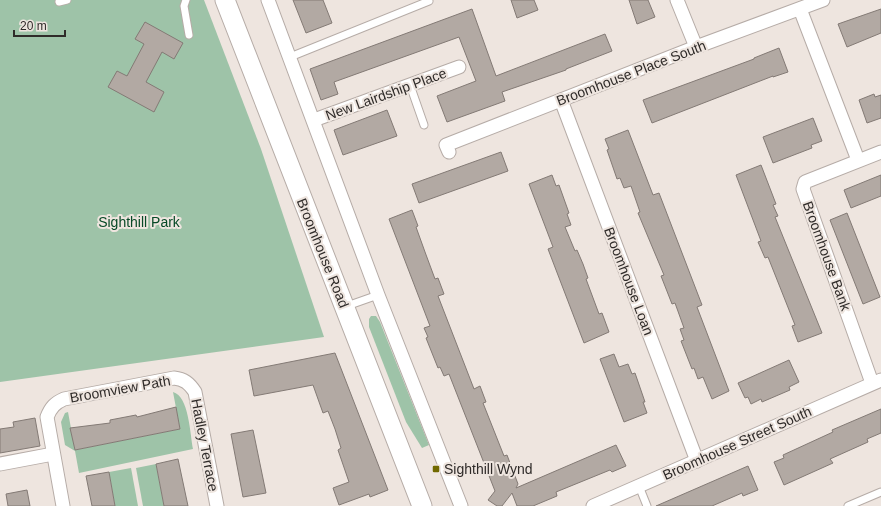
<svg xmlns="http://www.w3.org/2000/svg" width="881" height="506" font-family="Arial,sans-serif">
<rect width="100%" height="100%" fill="#eee5df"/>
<g fill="#9ec3a8">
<polygon points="0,0 204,0 261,149 324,337 0,382"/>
<polygon points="371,316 376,316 380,322 429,445 422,448 406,422 369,327 369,319"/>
<path d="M173 392C189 396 190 434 193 449L79 473 75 451 65 445 61 422 65 413 68 412 75 450 180 429Z"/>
<polygon points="156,464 164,506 143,506 136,468"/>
<polygon points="131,468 138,506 115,506 109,472"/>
</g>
<g fill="#b2a9a3" stroke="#837a75">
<polygon points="293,0 323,0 332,23 306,33"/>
<polygon points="511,0 534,0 538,10 517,18"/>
<polygon points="629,0 648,0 655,17 637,24"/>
<polygon points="472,9 496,76 605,34 612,51 566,69 566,70 502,92 505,101 447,122 437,96 476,81 459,37 334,82 338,94 321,100 310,69"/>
<polygon points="881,9 881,33 847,47 838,24"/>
<polygon points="145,22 183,43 174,59 162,52 146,82 164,92 154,112 108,87 117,71 127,76 144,44 135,39"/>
<polygon points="779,48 788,72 773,77 773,76 652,123 643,100 754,59 754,58"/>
<polygon points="874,94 875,97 881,95 881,118 867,123 859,100"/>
<polygon points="387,110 397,136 343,155 334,130"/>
<polygon points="813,118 822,141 811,145 812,148 773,163 763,137"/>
<polygon points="628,130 653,195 659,193 702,305 697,307 729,391 712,399 703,377 698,379 694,368 692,369 681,341 684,340 680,329 684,328 675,303 672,304 661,276 664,275 638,213 640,212 631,186 624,188 620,178 617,179 607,150 609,149 605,139"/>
<polygon points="501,152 508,171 419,203 412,184"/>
<polygon points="761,165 776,204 773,205 778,216 775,217 822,333 798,342 792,326 795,325 768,257 765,258 758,242 761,241 736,175"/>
<polygon points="552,175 556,186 559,185 569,213 567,214 571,225 565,227 575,251 577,250 583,264 588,278 586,279 599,314 602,313 609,332 584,343 548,249 553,247 529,184"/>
<polygon points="881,175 881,196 851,208 844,190"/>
<polygon points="412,210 418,226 416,227 425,252 435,279 438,278 444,294 438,296 474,389 480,386 486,402 483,403 504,456 507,455 518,484 516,488 616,445 626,466 612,472 610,470 556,492 557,496 533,506 517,506 512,493 502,506 497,506 488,500 495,491 449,374 444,376 440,367 438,368 426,338 428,337 424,328 430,326 389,219"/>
<polygon points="847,213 880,297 863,304 830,220"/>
<polygon points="335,353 388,490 370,497 369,494 339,505 333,488 349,482 338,450 341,448 335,429 328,411 323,413 313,385 254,396 249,370"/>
<polygon points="614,354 619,367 628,364 632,374 635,373 645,402 643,402 647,413 624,422 600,359"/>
<polygon points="789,360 799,382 789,387 790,390 762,402 761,399 751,404 748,397 745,398 738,383"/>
<polygon points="176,407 180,429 75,450 70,428 110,423 110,420 136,415 137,417"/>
<polygon points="881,409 881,433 867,439 868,442 830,459 833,463 784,485 774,462 784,458 783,455 833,432 832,430"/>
<polygon points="35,418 40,446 0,453 0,429 14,427 13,422"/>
<polygon points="253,430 266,493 243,497 231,434"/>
<polygon points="178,459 188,506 164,506 156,464"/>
<polygon points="748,466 758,490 743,496 742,493 712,506 656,506"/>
<polygon points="109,472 115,506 92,506 86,476"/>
<polygon points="27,490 30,506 8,506 6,494"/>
</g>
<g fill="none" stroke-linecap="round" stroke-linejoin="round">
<g stroke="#b6aca7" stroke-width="9">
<g id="service">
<polyline points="186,0 184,6 189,35"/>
<polyline points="59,2 67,0"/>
<polyline points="290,57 429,1"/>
<polyline points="410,85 424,125"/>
<polyline points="344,307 378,295"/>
<polyline points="639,486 647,506"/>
<polyline points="848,506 881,492"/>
</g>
</g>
<g stroke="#b6aca7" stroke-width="15">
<g id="minor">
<polyline points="268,0 378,295 461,506"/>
<polyline points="677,0 696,47"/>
<polyline points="800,9 858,160"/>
<polyline points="561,100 697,461"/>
<polyline points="314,120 459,67"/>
<polyline points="449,152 446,145 696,47 823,0"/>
<polyline points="872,383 803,189 805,182 881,152"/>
<polyline points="0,464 53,454"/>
<path d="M63 506 47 417C51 407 55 403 64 399L174 378C184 379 189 383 195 392L217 506"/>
<polyline points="593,506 881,380"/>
</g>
</g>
<g stroke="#b6aca7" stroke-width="21">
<polyline id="secondary" points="225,0 422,506"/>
</g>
<use href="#service" stroke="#fff" stroke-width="7"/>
<use href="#minor" stroke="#fff" stroke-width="13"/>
<use href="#secondary" stroke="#fff" stroke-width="19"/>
</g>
<rect fill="#716900" stroke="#eee5df" stroke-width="1.5" x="432" y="465" width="8" height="8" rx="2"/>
<g text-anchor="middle" stroke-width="4" stroke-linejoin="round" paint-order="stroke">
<g font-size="14" fill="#2f2b29" stroke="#eee5df">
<text transform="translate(631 73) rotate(-21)" y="5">Broomhouse Place South</text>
<text transform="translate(386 94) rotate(-20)" y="5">New Lairdship Place</text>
<text transform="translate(323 253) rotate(68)" y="5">Broomhouse Road</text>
<text transform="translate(827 256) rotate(70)" y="5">Broomhouse Bank</text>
<text transform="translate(629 281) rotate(69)" y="5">Broomhouse Loan</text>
<text transform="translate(120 389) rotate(-10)" y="5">Broomview Path</text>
<text transform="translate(737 443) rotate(-24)" y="5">Broomhouse Street South</text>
<text transform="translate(205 445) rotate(79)" y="5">Hadley Terrace</text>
</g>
<g font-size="14" fill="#074926" stroke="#eee5df">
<text x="139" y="227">Sighthill Park</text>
</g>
<g font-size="14" fill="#2f2b29" stroke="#eee5df" text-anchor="start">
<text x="444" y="474">Sighthill Wynd</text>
</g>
</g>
<path d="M14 30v6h51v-6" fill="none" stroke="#2f2b29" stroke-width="2"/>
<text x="20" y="30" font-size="12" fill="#2f2b29" stroke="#eee5df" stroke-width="3" paint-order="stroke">20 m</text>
</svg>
